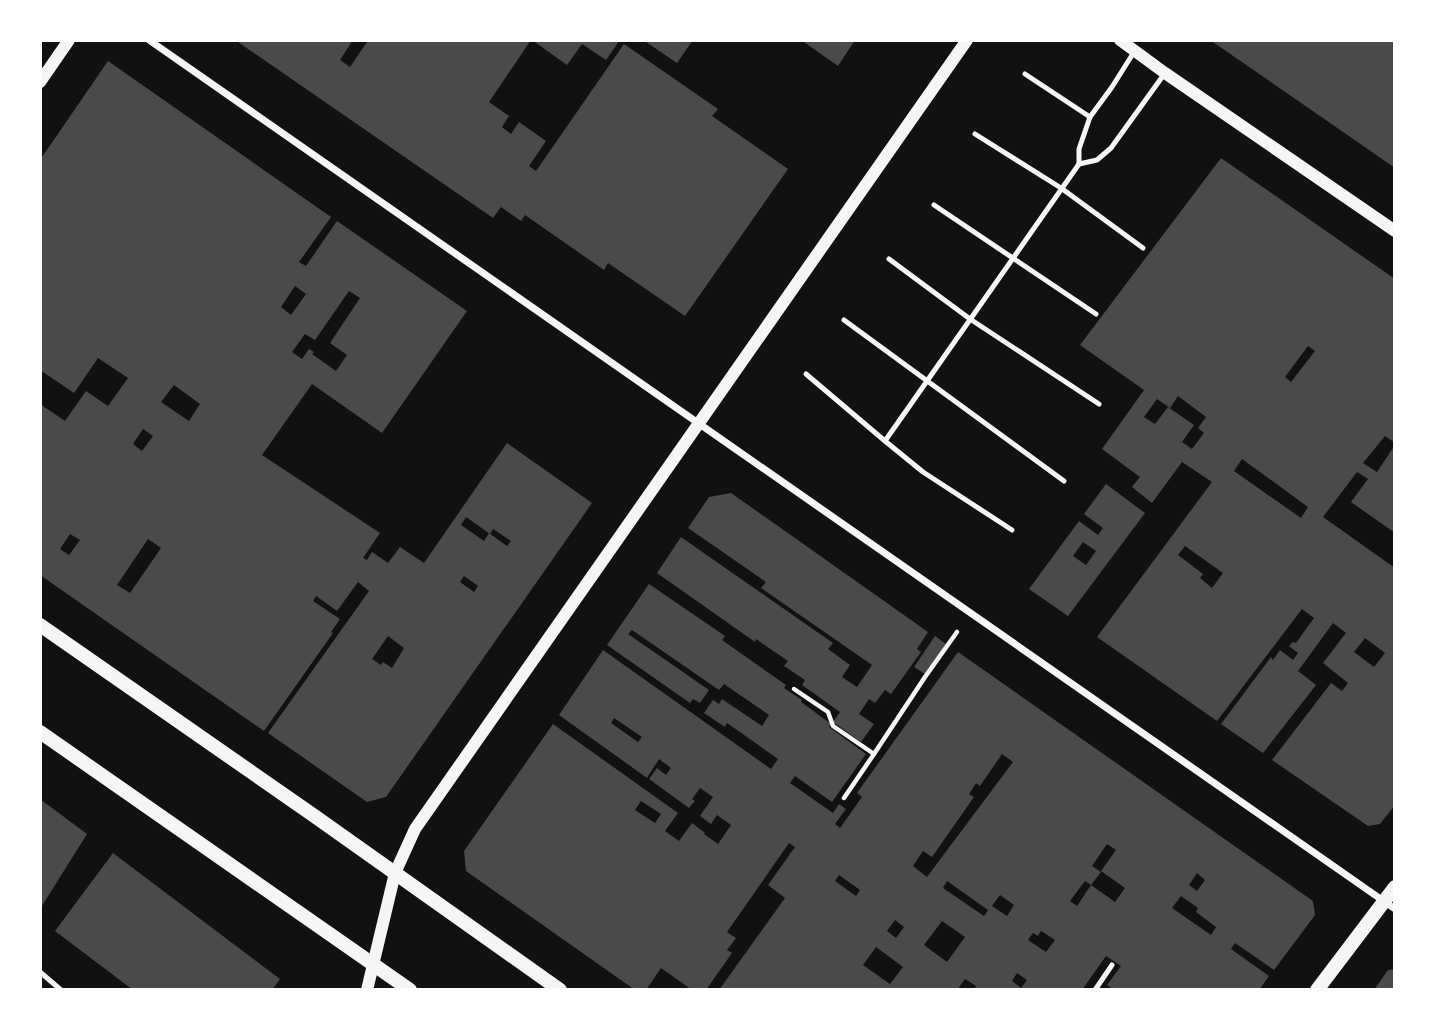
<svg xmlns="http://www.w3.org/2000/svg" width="1435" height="1030" font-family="'Titillium Web',sans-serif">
<rect width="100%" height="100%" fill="#111"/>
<g fill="#4a4a4a" fill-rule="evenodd">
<polygon points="235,40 353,40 340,60 350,67 367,42 364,40 531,40 489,102 509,116 502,127 511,134 519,122 546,141 529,166 536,171 624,44 718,109 712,116 788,169 685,316 608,263 604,270 525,215 521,221 501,207 493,218"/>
<polygon points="532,40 620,40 606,60 582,44 567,65"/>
<polygon points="643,40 693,40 677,63"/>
<polygon points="801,40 855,40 838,66"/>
<polygon points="1210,40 1395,40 1395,168 1307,107"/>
<path d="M108 61 331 217 299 262 306 266 337 221 467 311 382 433 312 384 262 455 380 533 363 558 367 560 372 552 388 563 400 547 424 563 507 443 592 503 386 797 367 802 268 733 369 591 358 582 337 611 316 596 313 601 340 619 331 632 333 633 264 731 40 575V404L65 421 86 391 108 406 128 378 98 358 74 393 40 370V160ZM295 286 306 294 291 315 281 307ZM349 291 360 298 330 343 347 355 336 371 312 354 314 352 309 349 302 359 292 352 305 334 315 340ZM174 385 200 404 189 421 161 402ZM143 429 153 436 142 451 133 444ZM466 517 490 534 493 529 511 541 507 546 489 533 484 541 461 525ZM70 534 80 540 69 555 60 549ZM148 539 161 548 130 593 117 585ZM464 576 478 586 474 592 460 582ZM388 636 404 648 392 668 383 662 381 665 372 659Z"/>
<path d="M1221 158 1395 279V443L1385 436 1363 463 1377 472 1395 445V533L1351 502 1368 479 1357 472 1323 517 1395 568V805L1380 824 1368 826 1272 760 1331 683 1342 691 1348 683 1323 663 1346 633 1333 623 1298 671 1316 685 1263 753 1221 724 1271 657 1273 660 1280 650 1293 660 1298 653 1289 646 1293 642 1296 643 1314 618 1302 609 1217 721 1097 637 1212 482 1182 462 1152 503 1132 487 1140 477 1102 449 1144 390 1080 345ZM1308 346 1315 351 1291 382 1285 377ZM1178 396 1206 417 1198 428 1204 433 1192 449 1182 442 1194 425 1168 407 1155 424 1144 417 1157 399 1170 408ZM1242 459 1308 507 1301 518 1234 471ZM1185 546 1223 573 1212 588 1200 578 1203 574 1178 555ZM1365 638 1385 653 1374 667 1354 652Z"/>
<path d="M1106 484 1145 513 1068 616 1029 589 1079 521 1098 535 1103 528 1084 514ZM1083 542 1096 551 1086 565 1073 556Z"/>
<polygon points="731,493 928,632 917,649 921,652 891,694 885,690 875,703 869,699 859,714 874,724 861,742 833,722 840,712 802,685 805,680 784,666 788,661 756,639 755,642 657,573 681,537 833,643 828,649 850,665 842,677 857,687 872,665 761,588 766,582 688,528 709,497"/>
<path d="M649 584 725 636 722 640 786 685 784 688 802 700 801 702 831 724 829 727 866 754 832 802 795 776 790 783 833 813 839 804 846 809 835 824 840 828 862 797 857 793 958 652 1313 901 1315 915 1274 970 1235 943 1231 949 1269 976 1259 990H1114L1107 985 1121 966 1106 956 1082 990H974L976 986 965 979 957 990H719L785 898 768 885 795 847 789 843 727 932 736 938 727 950 732 953 706 990H692L661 968 646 990H635L466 871 464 851 553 724 678 813 665 831 679 841 692 823 705 833 704 834 718 844 731 825 717 815 711 824 700 816 713 797 700 788 692 799 695 801 689 808 649 779 657 768 666 775 671 768 659 759 647 778 559 715 603 650 771 769 778 759 727 723 725 727 704 713 713 700 719 704 722 699 762 726 769 715 724 684 719 690 632 630 628 634 709 690 700 703 693 699 690 703 607 645ZM614 718 642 737 638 742 611 723ZM1002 754 1013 762 927 877 913 866 923 851 932 857 974 797 969 794 976 783 980 786ZM641 801 661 814 655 823 635 810ZM1107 844 1116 850 1101 871 1125 888 1115 902 1091 885 1077 906 1070 901 1085 881 1091 885 1101 872 1092 866ZM1197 873 1205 880 1197 891 1189 885ZM839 875 860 890 856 896 835 881ZM947 881 988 910 984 916 943 888ZM1000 895 1014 905 1007 916 992 906ZM1181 896 1198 908 1196 912 1216 927 1211 935 1172 908ZM895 920 904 927 896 938 887 931ZM942 921 965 937 947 962 924 945ZM1041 931 1055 940 1046 952 1028 940 1033 933 1038 936ZM876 947 903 967 890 984 863 965ZM1017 973 1027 980 1021 988 1012 981Z"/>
<polygon points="935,636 946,644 925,674 914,667"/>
<polygon points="40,799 87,834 40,909"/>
<polygon points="113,853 280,979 272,990 133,990 55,931"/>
<polygon points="1395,969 1395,990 1374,990 1388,970"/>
</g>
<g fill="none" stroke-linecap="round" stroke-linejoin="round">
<g stroke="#f5f5f5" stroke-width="4.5">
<polyline points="794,689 828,712 833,726 874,754 925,677 957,632"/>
<polyline points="844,798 874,754"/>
</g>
<g stroke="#f5f5f5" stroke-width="5">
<polyline points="1025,74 1090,117"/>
<polyline points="975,134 1061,188 1143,248"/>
<polyline points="1079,164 1097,160 1111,148 1165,73"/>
<polyline points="934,205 1096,314"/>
<polyline points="889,259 970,319 1099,404"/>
<polyline points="844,320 1064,481"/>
<polyline points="806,374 885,441"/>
<polyline points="1012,530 923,472 885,441 1079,164 1079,149 1090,117 1112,87 1134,52"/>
<polyline points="40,972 61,990"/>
<polyline points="1095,990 1112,965"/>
</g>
<polyline stroke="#f5f5f5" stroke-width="7" points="149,40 1395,909"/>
<g stroke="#f5f5f5" stroke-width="12">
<polyline points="1120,40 1165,73 1395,231"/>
<polyline points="40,82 69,40"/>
<polyline points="367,990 395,873 415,829 967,40"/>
</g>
<g stroke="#f5f5f5" stroke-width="14">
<polyline points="40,625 313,815 560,990"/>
<polyline points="40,732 410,990"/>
<polyline points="1317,990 1395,887"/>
</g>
</g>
<rect width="1435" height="1030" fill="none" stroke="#ffffff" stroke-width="84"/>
</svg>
